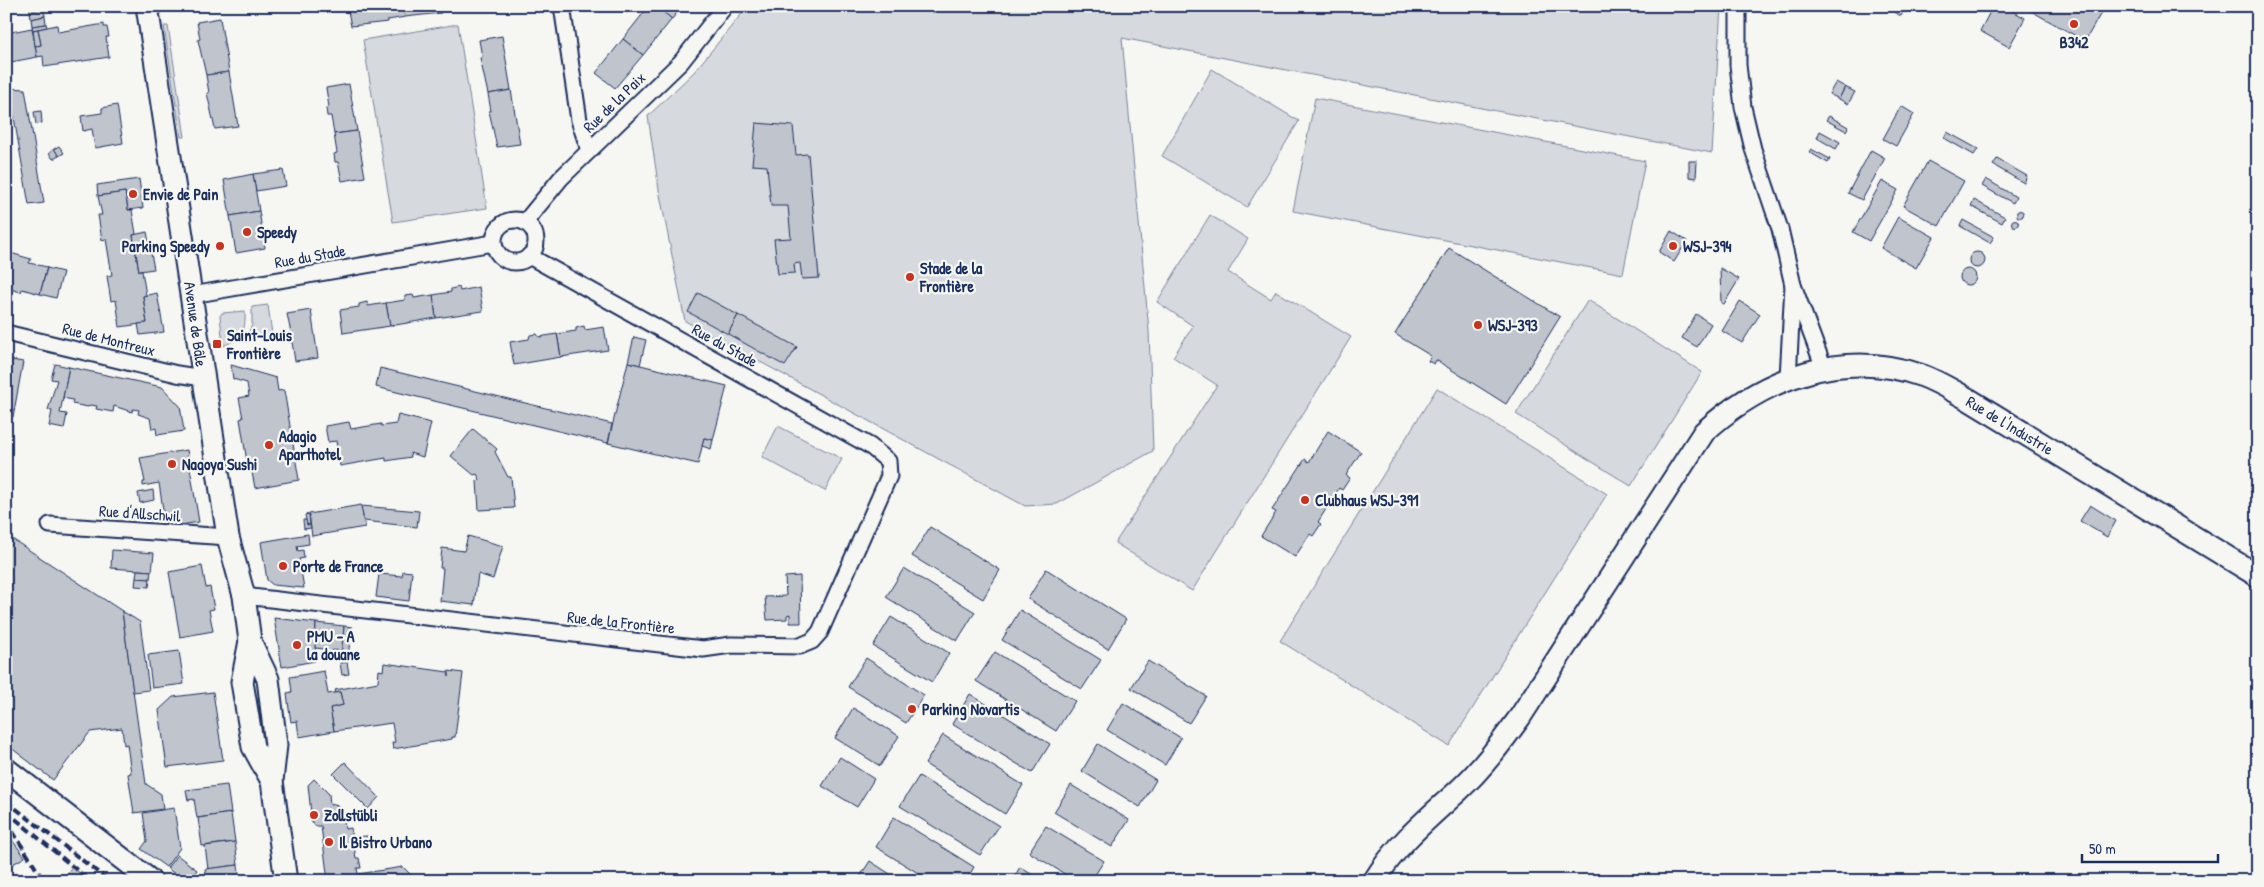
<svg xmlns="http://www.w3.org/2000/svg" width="2264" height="887" font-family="'Patrick Hand',sans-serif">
<rect width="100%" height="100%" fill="#f6f6f2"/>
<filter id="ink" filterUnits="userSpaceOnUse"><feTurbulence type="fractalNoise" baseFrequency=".02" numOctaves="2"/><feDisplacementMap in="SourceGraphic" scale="10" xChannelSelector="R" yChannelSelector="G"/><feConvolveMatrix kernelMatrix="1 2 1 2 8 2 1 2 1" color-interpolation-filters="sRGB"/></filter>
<g filter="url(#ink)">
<g fill="#d6d9dd" stroke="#78849e">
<polygon points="748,6 1721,6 1712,153 1122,38 1149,331 1153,451 1057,504 1025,506 685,321 659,190 648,116 694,72"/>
<polygon points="458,24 487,208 393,222 363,40"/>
<polygon points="164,26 168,26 185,137 181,137"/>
<polygon points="1212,69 1299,121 1247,207 1162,156"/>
<polygon points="1315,98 1645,161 1623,274 1293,211"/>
<polygon points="1210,215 1248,239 1228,272 1271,299 1276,291 1351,337 1192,591 1115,543 1217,385 1173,357 1193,326 1157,302"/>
<polygon points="1588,300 1702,372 1631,486 1516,414"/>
<polygon points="268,305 272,334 244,341 252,325 252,307"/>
<path d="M245 311C246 332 242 338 223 346L220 316 222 313Z"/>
<polygon points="1437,388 1607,494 1449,746 1280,641"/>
<polygon points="778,426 842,459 825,491 762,457"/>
</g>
<g fill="#c0c4cd" stroke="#1b2f5e">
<polygon points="29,6 44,6 44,9 30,11"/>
<polygon points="268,6 292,6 292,7 268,10"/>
<polygon points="347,6 403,6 405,17 388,20 388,22 351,26"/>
<polygon points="403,6 458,6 458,8 441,11 441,13 405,17"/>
<polygon points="649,6 656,6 672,19 643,55 623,39"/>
<polygon points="656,6 682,6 672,19"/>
<polygon points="1883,6 1906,6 1901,16"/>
<polygon points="1993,6 2004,6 2025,18 2009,47 1980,31"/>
<polygon points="2022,6 2105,6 2085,41"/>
<polygon points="44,9 45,16 31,19 30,11"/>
<polygon points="45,16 46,24 32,26 31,19"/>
<polygon points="220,18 229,72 206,75 198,40 200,39 197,22"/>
<polygon points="46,24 47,27 33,30 32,26"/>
<polygon points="104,24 104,27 107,27 109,37 106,37 109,57 44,67 43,56 37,57 35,46 41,45 38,29 57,25 58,32"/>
<polygon points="32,28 37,57 6,63 6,33"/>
<polygon points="38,29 41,45 35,46 33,30"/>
<polygon points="502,36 511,90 488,94 480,58 482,57 479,40"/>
<polygon points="623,39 643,55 615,88 596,73"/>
<polygon points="229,72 238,126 215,129 207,93 209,93 206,75"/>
<polygon points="1836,82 1845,87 1839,99 1829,94"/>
<polygon points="349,84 357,131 334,134 331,116 327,116 326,108 329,107 326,88"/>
<polygon points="1845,87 1855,92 1848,104 1839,99"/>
<polygon points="9,88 25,89 44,203 29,205"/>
<polygon points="511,90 520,144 497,147 489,111 491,111 488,94"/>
<polygon points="117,105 123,143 95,148 92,129 83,131 81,116 102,113 102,108"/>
<polygon points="1901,106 1914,114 1896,146 1883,139"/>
<polygon points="41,111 42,123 36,124 34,112"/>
<polygon points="1829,116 1848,127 1846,131 1826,120"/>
<polygon points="756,123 793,126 796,155 808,154 819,278 802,279 800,263 794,264 795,273 778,274 774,239 791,238 788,206 771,206 767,166 752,165"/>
<polygon points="357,131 365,177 342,181 338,162 335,162 334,154 337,153 334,134"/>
<polygon points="1820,131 1840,142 1836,149 1817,138"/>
<polygon points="1947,132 1978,149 1974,155 1944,138"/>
<polygon points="59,146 64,153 59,156 54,149"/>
<polygon points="54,149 59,156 53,159 49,153"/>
<polygon points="1811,149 1830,159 1828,163 1809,152"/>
<polygon points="1871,150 1885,158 1862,200 1848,193"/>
<polygon points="1997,159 2027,176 2024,183 1993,165"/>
<polygon points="1689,161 1697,161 1696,178 1689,177"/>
<polygon points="1928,161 1964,181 1939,226 1903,206"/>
<polygon points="283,170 286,186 256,191 253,174"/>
<polygon points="253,174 259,211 230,216 224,180"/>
<polygon points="139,179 143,208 128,210 125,192 98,196 97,185"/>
<polygon points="1986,179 2016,197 2013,203 1982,186"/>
<polygon points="1882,181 1898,190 1869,241 1853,232"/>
<polygon points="125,192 128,210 132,210 136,234 133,235 139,271 142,271 146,295 143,296 147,323 120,327 116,300 111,301 107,276 112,275 106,239 102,240 98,215 102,215 98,196"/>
<polygon points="1974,200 2005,217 2002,223 1971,206"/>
<circle cx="2020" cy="214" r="3.5"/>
<polygon points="259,211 265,248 236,253 230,216"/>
<polygon points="1898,217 1934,237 1916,268 1881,248"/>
<circle cx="2015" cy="223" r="3.5"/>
<polygon points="1963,220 1994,237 1990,243 1960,226"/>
<polygon points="1671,231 1687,241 1674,262 1659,252"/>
<polygon points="147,232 154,269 139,271 133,235"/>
<polygon points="1449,248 1560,317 1506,404 1436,360 1434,364 1428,361 1431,356 1395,334"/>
<polygon points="7,252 31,259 29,263 47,267 40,294 22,289 21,292 6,288"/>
<circle cx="1977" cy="260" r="8"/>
<polygon points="47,268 63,272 56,298 40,294"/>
<polygon points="1720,268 1739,279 1724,304 1721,303"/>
<circle cx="1968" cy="277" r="8"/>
<polygon points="459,287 460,291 479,287 483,311 436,318 433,295 451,292 451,289"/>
<polygon points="157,293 164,332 140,335 138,324 147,323 143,296"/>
<polygon points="698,293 738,315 728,334 688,312"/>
<polygon points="413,295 414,298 433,295 436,318 390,326 386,303 405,300 405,296"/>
<polygon points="1740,301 1760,314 1742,343 1722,331"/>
<polygon points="367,302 368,306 386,303 390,326 343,333 340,310 359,307 359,304"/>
<polygon points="311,310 318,358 295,361 292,342 288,342 287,334 291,333 287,314"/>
<polygon points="1696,314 1711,324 1697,347 1682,338"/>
<polygon points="738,315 797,347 785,366 728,334"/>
<polygon points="584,326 585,330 604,327 608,350 561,357 557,334 576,331 576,328"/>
<polygon points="537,334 539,337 557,334 561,357 514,365 510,342 529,339 530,335"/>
<polygon points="634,337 646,340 640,365 628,362"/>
<polygon points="6,359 23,362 13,417 6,416"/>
<polygon points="628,362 727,386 713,440 704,438 698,464 608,443"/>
<polygon points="55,364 69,367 60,413 67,414 64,429 49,426 52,411 48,410 57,380 51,379"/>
<polygon points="231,365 276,378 278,391 284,390 299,480 255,488 251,467 248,468 240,419 243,418 239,398 249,396 247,383 233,379"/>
<polygon points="69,367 162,387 180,406 184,431 157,435 156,428 152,429 150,418 138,414 139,410 133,409 132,412 114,406 113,412 96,409 97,406 90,405 88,407 72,404 73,400 63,398"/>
<polygon points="380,368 612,424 608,443 376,387"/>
<polygon points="398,415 431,423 423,457 410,453 411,457 386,461 386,458 340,466 336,441 328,442 325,426 349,422 351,429 381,424 381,426 396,424"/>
<polygon points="473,429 497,449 495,452 508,477 511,477 514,508 479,510 477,481 480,480 477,474 474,475 451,456"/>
<polygon points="1328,431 1361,452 1346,475 1350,478 1342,490 1339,488 1318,522 1321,524 1313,536 1310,534 1295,557 1261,536 1276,512 1272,510 1305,459 1309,462"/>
<polygon points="704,438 713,440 711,449 702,446"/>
<polygon points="187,450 199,522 181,525 180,521 165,523 159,483 143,486 143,482 145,482 140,458"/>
<polygon points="153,490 154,500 140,503 138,493"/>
<polygon points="361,505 365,527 312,536 309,514"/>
<polygon points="2090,505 2116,521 2107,537 2080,521"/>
<polygon points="361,506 419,511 417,527 364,521"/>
<polygon points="309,514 310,525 307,525 305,515"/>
<polygon points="303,520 306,520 307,525 310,525 311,528 304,529"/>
<polygon points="930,527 1000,570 983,599 912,556"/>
<polygon points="308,534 309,544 297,546 298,551 303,550 304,558 299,559 304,588 273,585 267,580 261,542"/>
<polygon points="6,535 122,611 146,784 161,794 163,809 134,813 128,774 131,773 127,744 124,745 122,728 90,732 53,780 6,744"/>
<polygon points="468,536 503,546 493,579 478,574 474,605 440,601 443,568 440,568 442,548 464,551"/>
<polygon points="112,550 154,553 152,571 111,568"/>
<polygon points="202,566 206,588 210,587 214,609 209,610 213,631 180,637 169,572"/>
<polygon points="904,568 975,612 957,641 886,597"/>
<polygon points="1046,569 1126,619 1108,649 1028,599"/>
<polygon points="137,570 151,571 150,579 136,578"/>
<polygon points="403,571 412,572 409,601 376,597 379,574 402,576"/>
<polygon points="800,576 801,623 790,623 790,614 787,615 787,619 767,620 765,597 786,596 785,577"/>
<polygon points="136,578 150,579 149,587 135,586"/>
<polygon points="1020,610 1101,660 1082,689 1002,640"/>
<polygon points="122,611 140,622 149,690 133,692"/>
<polygon points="891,617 949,653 932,682 873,646"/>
<polygon points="274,618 316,623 315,661 282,667"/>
<polygon points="316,623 344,626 342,651 333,650 332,654 324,653 324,649 315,648"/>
<polygon points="344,626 352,627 348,656 341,657"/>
<polygon points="179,651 184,684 152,688 148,655"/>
<polygon points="995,652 1075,701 1056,731 976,681"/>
<polygon points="866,658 924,695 906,723 848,687"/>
<polygon points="1148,661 1206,696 1189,723 1131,688"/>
<polygon points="347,662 349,674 342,675 340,663"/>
<polygon points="384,663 448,672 449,677 449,671 463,673 455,737 452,737 452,739 393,749 392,743 395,742 392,723 334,731 330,708 343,705 340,692 336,693 335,690 378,682 379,670 383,671"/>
<polygon points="324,671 328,694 340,692 343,705 330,708 334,731 299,737 297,721 291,722 289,709 287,693 292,692 290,677"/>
<polygon points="213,692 223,760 167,767 159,710 173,697"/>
<polygon points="970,694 1050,744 1032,773 952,724"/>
<polygon points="256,698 262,701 267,735 264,740 258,736 253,703"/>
<polygon points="1123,703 1181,738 1165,765 1107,730"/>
<polygon points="853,708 899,736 880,766 835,738"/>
<polygon points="943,735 1023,785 1005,814 925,764"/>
<polygon points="1098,744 1156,780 1140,807 1082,771"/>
<polygon points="840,757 874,779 857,807 822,786"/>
<polygon points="345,762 379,797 368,809 333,774"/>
<polygon points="919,776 999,826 980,855 900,806"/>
<polygon points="314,779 329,794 330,805 335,804 343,812 345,829 351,828 352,837 368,836 369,844 354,846 356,858 359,858 361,868 357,868 358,874 403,867 417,881 328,881 321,826 316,826 312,823 311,813 308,785"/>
<polygon points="227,785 231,813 197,818 194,799 188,800 186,790"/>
<polygon points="1071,785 1129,820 1112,847 1054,812"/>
<polygon points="174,808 180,848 166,867 141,849 147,841 143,813"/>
<polygon points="231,813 235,842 202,846 198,818"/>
<polygon points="894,817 974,867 966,881 931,881 876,847"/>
<polygon points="1046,826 1104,861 1091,881 1076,881 1029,852"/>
<polygon points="6,832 25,857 6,868"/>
<polygon points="235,842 238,865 208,869 205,846"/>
<polygon points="177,855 197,870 189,881 184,881 167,868"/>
<polygon points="870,861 901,881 857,881"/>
<polygon points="238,865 240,881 207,881 205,869"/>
<polygon points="72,867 90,881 61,881"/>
<polygon points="1020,867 1042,881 1012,881"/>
</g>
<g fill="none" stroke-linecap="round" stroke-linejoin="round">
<g stroke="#1b2f5e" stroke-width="19">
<g id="minor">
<polyline points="562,6 579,120 589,150"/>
<polyline points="1738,6 1738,65 1743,107 1753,149 1780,229 1793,285"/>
<circle cx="515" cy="241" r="21"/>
<polyline points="525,222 561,178 681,62 725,6"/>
<polyline points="192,295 493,243"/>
<polyline points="6,333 177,374 203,378"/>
<polyline points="1788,378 1793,285 1824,368"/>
<polyline points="50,525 228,537"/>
<polyline points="244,596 703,649 731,645 800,646 812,641 820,632 889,476 888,461 870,446 529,256"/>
</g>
</g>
<g stroke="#1b2f5e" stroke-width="25">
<g id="secondary">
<polyline points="147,6 228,537 244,596 250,641 268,679 276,745 272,781 286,881"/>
<polyline points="250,641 242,682 253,747 272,781"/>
<polyline points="6,769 151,881"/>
<path d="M1374 881C1396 845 1427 819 1458 791 1482 769 1501 743 1520 717L1704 432C1764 377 1843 348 1923 376 1939 382 1953 391 1968 399L2258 576"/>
</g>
</g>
<use href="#minor" stroke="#f6f6f2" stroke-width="15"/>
<use href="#secondary" stroke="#f6f6f2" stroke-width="21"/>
<g stroke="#1b2f5e" stroke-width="4" stroke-dasharray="8 4" stroke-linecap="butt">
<polyline points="6,801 109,881"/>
<polyline points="6,811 90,881"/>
<polyline points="6,821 44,881"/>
</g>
</g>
</g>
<g fill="#c8321e" stroke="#f6f6f2" stroke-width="2">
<circle cx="2074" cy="24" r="5"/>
<circle cx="133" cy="194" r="5"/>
<circle cx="247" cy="232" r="5"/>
<circle cx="220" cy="246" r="5"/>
<circle cx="1673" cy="246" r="5"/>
<circle cx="910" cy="277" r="5"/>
<circle cx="1478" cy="325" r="5"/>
<rect x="212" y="339" width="10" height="10" rx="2.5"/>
<circle cx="269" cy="445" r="5"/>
<circle cx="172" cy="464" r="5"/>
<circle cx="1305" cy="500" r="5"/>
<circle cx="283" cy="566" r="5"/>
<circle cx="297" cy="645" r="5"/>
<circle cx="912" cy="709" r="5"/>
<circle cx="314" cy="815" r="5"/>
<circle cx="329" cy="842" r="5"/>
</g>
<g text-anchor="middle" stroke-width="4.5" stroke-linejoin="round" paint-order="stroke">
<g font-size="16" font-weight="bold" fill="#1b2f5e" stroke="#f6f6f2" text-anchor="start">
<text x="2074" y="48" text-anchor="middle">B342</text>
<text x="143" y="200">Envie de Pain</text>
<text x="257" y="238">Speedy</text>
<text x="210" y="252" text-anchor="end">Parking Speedy</text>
<text x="1683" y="252">WSJ-394</text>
<text x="920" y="274">Stade de la<tspan x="920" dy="18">Frontière</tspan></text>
<text x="1488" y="331">WSJ-393</text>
<text x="227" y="341">Saint-Louis<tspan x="227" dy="18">Frontière</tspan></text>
<text x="279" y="442">Adagio<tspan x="279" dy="18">Aparthotel</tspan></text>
<text x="182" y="470">Nagoya Sushi</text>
<text x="1315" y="506">Clubhaus WSJ-391</text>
<text x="293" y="572">Porte de France</text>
<text x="307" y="642">PMU - A<tspan x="307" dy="18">la douane</tspan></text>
<text x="922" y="715">Parking Novartis</text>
<text x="324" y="821">Zollstübli</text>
<text x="339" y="848">Il Bistro Urbano</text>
</g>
<g font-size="16" fill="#1b2f5e" stroke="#f6f6f2">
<text transform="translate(614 102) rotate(-44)" y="6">Rue de la Paix</text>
<text transform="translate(310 256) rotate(-10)" y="6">Rue du Stade</text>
<text transform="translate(196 324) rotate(82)" y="6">Avenue de Bâle</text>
<text transform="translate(109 339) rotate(14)" y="6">Rue de Montreux</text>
<text transform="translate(725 345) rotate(29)" y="6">Rue du Stade</text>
<text transform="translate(2010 425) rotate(31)" y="6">Rue de l'Industrie</text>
<text transform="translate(140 513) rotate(4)" y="6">Rue d'Allschwil</text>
<text transform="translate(621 622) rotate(6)" y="6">Rue de la Frontière</text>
</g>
</g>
<rect width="2264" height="887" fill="none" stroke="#f6f6f2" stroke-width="25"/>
<rect x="12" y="12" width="2239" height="862" fill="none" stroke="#1b2f5e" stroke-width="2" filter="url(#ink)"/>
<path d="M2082 854v8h136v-8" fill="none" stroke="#1b2f5e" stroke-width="2.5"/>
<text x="2089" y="854" font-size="15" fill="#1b2f5e" stroke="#f6f6f2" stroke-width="4" paint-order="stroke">50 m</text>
</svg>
